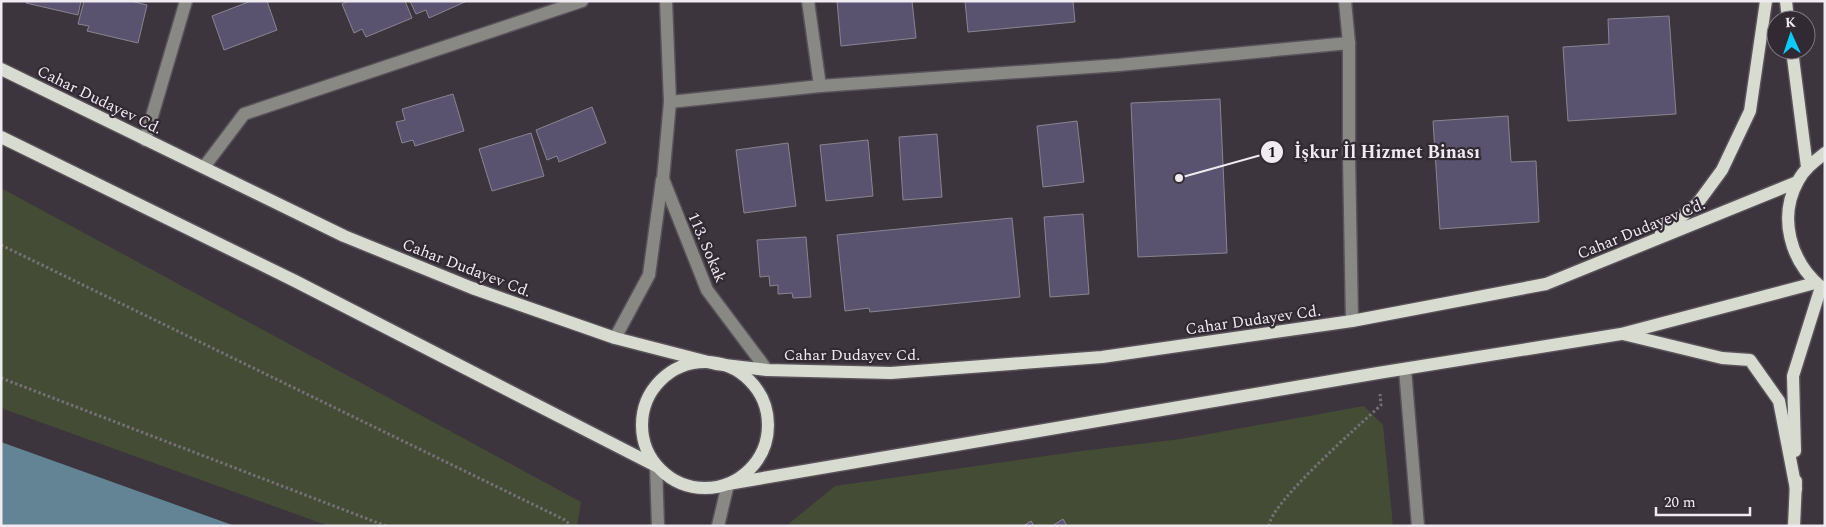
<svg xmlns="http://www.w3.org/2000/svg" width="1826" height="527" font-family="Spectral,serif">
<rect width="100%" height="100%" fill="#3c353d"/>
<g fill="#454c35">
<polygon points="1,188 581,502 577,526 329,526 1,408"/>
<polygon points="1364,406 1383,425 1393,526 786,526 835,486 1081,451 1181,439"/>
</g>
<polygon fill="#628494" points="1,442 235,526 1,526"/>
<g fill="#5a5370" stroke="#888591">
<polygon points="27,1 81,1 78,15 26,3"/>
<polygon points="84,1 131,1 147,5 138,43 87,31 89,26 78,24"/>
<polygon points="251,1 267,1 277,30 224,50 212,16"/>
<polygon points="349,1 405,1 412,18 366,37 362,29 354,33 342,4"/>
<polygon points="410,1 467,1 429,18 426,10 416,14"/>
<polygon points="837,1 912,1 916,38 841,46"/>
<polygon points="965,1 1073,1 1075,22 968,32"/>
<polygon points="1669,16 1676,114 1568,121 1563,47 1609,44 1608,19"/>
<polygon points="453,94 464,131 415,146 413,140 402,143 396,122 405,120 402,109"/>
<polygon points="1220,99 1227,253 1138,257 1131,103"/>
<polygon points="592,107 606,143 559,162 557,156 547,160 536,130"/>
<polygon points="1508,116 1511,162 1536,161 1539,222 1440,229 1433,121"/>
<polygon points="1077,121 1084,182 1043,187 1037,126"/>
<polygon points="531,133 544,176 492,191 479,149"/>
<polygon points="937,134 942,197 903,200 899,137"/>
<polygon points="868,140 873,196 826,201 820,145"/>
<polygon points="788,143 796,206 744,213 736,150"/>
<polygon points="1083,214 1089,294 1050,297 1044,217"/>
<polygon points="1012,218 1020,297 870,312 869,308 845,311 837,235"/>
<polygon points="806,237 811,297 793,298 792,293 778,294 778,285 770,286 769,276 760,277 757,240"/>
<polygon points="1063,519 1067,526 1052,526"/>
<polygon points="1031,521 1034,526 1023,526"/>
</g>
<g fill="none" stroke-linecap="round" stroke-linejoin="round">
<g stroke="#59525a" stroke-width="15">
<g id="minor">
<polyline points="666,1 670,102 663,179 707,290 767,370"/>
<polyline points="808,1 820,86"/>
<polyline points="1345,1 1349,43"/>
<polyline points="670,102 820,86 1119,65 1349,43 1349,156 1352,321"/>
<polyline points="145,140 186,1"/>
<polyline points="204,167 244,114 582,1"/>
<polyline points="615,338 649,275 662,180"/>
<polyline points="1405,369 1418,526"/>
<polyline points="656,466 658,526"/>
<polyline points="718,526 728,484"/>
</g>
</g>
<g stroke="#59525a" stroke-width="15">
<g id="major">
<polyline points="1786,1 1788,20"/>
<polyline points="1792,50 1807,167"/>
<polyline points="1,69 344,236 472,288 615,338 716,364 767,370 891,373 1102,357 1352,321 1546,284 1797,182"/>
<polyline points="1,137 295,281 656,466"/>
<polyline points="1661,233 1697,204 1722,170 1750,111 1766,1"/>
<path d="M1821 287C1790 261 1778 217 1798 181 1804 169 1815 161 1825 153"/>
<polyline points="1623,334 1722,358 1750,360 1779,401 1796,489"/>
<circle cx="705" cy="425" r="63"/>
<polyline points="1795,451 1793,376 1821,287"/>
<polyline points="728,484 1378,373 1621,334 1815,283"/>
<polyline points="1794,526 1796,481"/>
</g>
</g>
<g stroke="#767077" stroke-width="3" stroke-dasharray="2.5 2.5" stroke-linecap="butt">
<polyline points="1,245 565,520 571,526"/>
<polyline points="1,378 386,526"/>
<path d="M1269 526C1270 503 1361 424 1381 405L1380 394"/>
</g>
<use href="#minor" stroke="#888984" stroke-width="12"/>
<use href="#major" stroke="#d8dbd0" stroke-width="12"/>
</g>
<g text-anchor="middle" stroke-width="4.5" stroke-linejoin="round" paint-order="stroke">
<g font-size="16" fill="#f0ebf1" stroke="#322a33">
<text transform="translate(100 99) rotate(26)" y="6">Cahar Dudayev Cd.</text>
<text transform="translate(1641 228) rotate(-22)" y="6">Cahar Dudayev Cd.</text>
<text transform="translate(708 247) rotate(67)" y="6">113. Sokak</text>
<text transform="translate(467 267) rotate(21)" y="6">Cahar Dudayev Cd.</text>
<text transform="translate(1253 319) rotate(-8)" y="6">Cahar Dudayev Cd.</text>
<text x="852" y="360">Cahar Dudayev Cd.</text>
</g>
</g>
<path fill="none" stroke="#f0ebf1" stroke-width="2" d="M1179 178L1272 152"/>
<g fill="#f0ebf1" stroke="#322a33" stroke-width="2">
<circle cx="1179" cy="178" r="5"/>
<circle cx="1272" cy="152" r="12"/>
</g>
<g font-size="15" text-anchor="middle" font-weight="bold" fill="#111">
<text x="1272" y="157">1</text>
</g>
<g font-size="18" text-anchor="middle" font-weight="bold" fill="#f0ebf1" stroke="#322a33" stroke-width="4.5" stroke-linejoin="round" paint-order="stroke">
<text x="1387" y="158">İşkur İl Hizmet Binası</text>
</g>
<rect width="1826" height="527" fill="none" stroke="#f0ebf1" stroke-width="5"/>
<g transform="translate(1791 35) rotate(357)"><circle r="24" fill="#322a33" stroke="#7e777f"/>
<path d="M0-4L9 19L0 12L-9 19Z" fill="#0ccafa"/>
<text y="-8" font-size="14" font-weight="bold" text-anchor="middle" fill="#f0ebf1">K</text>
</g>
<path d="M1656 507v8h94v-8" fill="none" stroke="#f0ebf1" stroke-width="2.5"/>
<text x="1664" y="507" font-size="15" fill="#f0ebf1" stroke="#322a33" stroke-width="4" paint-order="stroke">20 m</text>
</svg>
